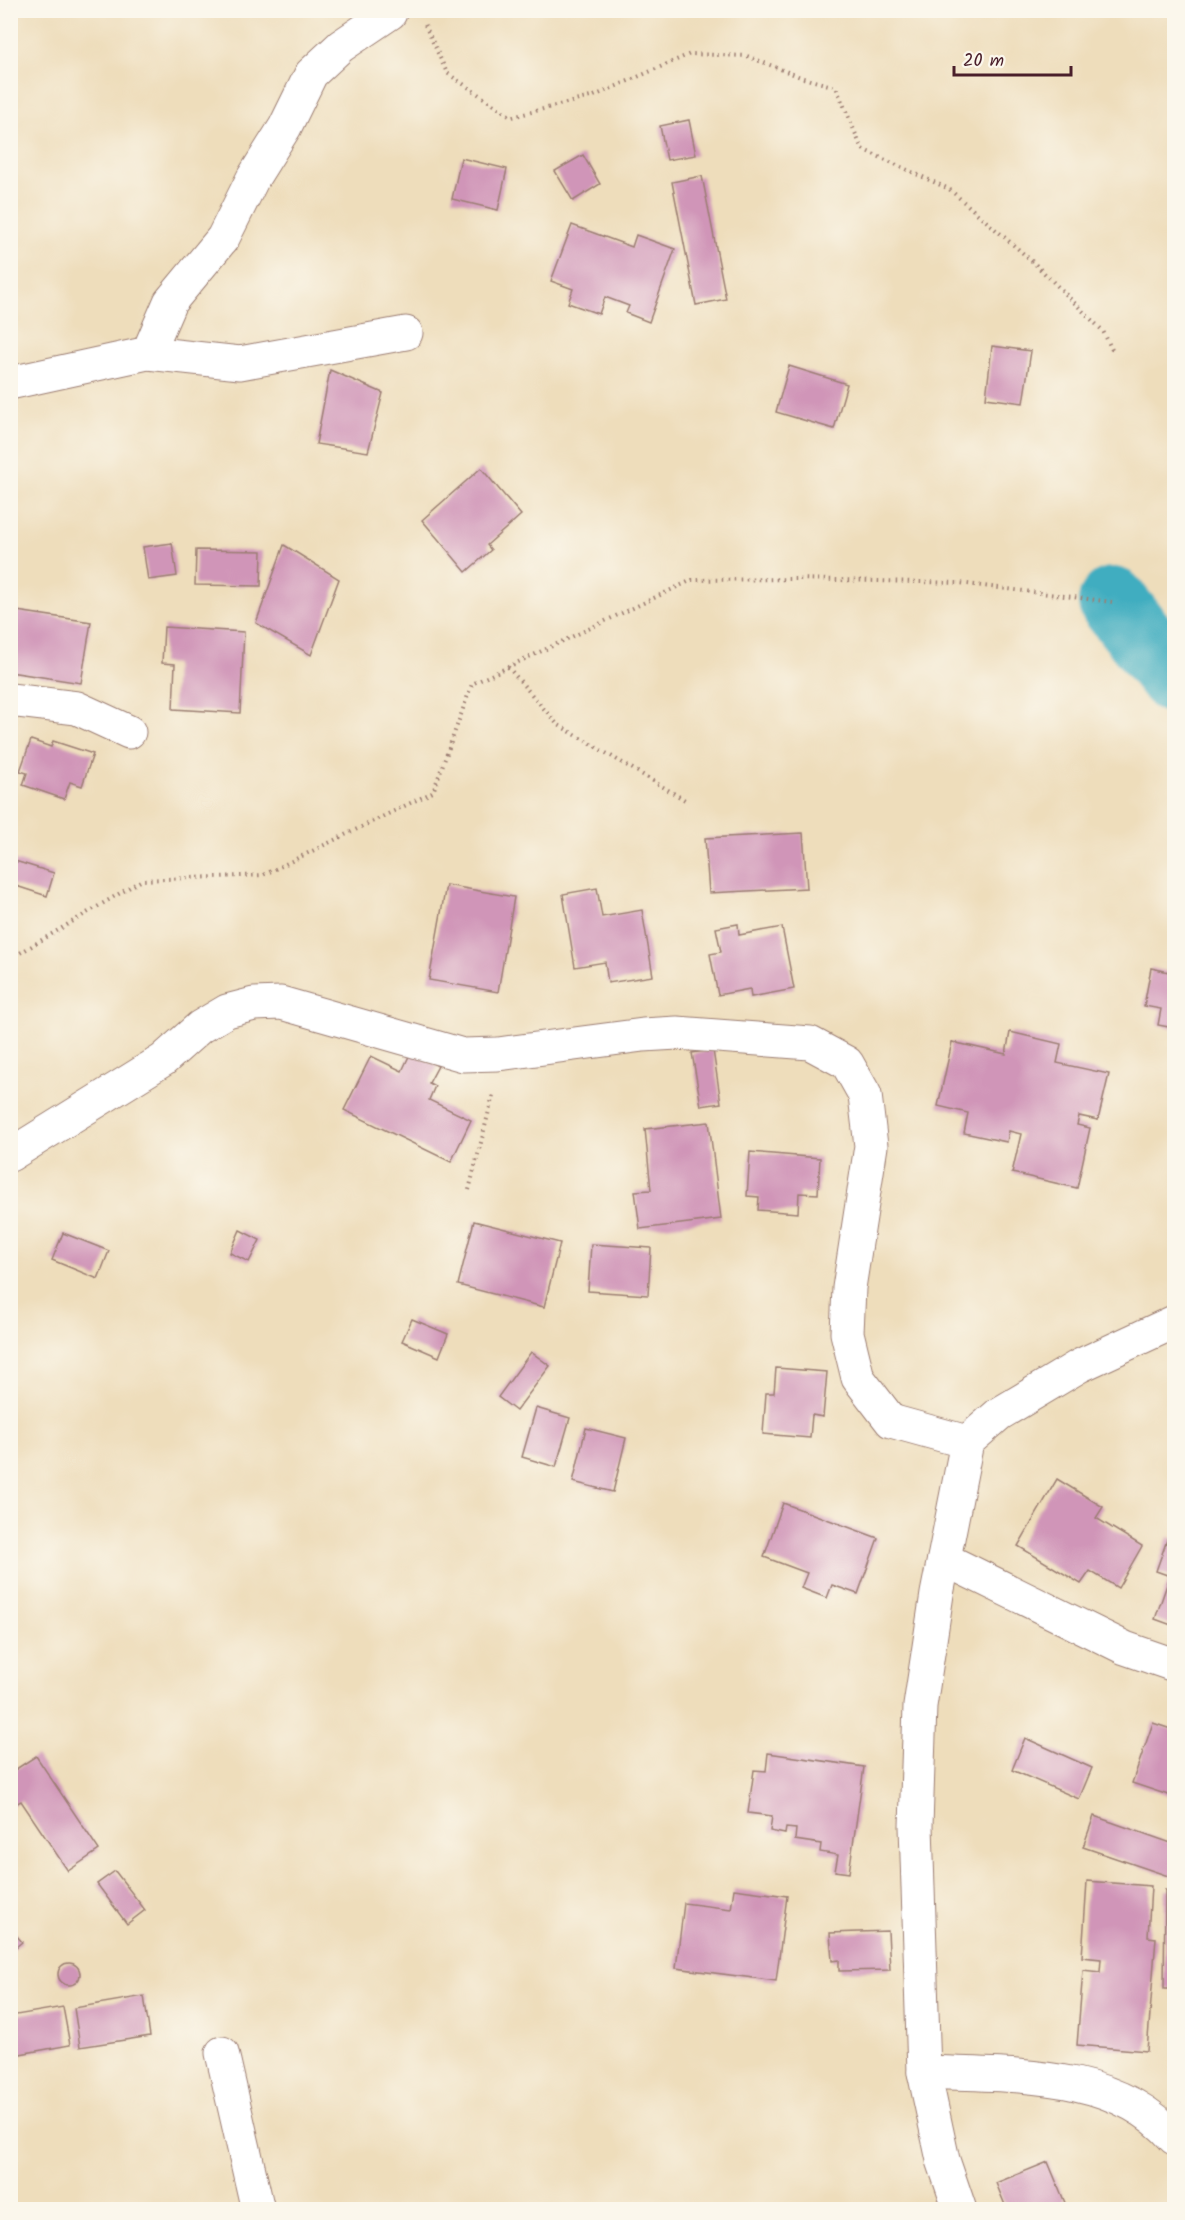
<svg xmlns="http://www.w3.org/2000/svg" width="1185" height="2220" font-family="Kalam,sans-serif">
<rect width="100%" height="100%" fill="#fbf7ec"/>
<filter id="ink" filterUnits="userSpaceOnUse"><feTurbulence type="fractalNoise" baseFrequency=".0167" numOctaves="2"/><feDisplacementMap in="SourceGraphic" scale="12" xChannelSelector="R" yChannelSelector="G"/><feConvolveMatrix kernelMatrix="1 2 1 2 8 2 1 2 1" color-interpolation-filters="sRGB"/></filter>
<filter id="wash" filterUnits="userSpaceOnUse"><feTurbulence type="fractalNoise" baseFrequency=".008" numOctaves="4" result="noise"/><feDisplacementMap in="SourceGraphic" scale="24" xChannelSelector="R" yChannelSelector="G"/><feGaussianBlur stdDeviation="1.35" result="paint"/><feColorMatrix in="noise" values="0 0 0 0 0 0 0 0 0 0 0 0 0 0 0 0 0 1.4 0 .05"/><feComposite in="paint" operator="in"/></filter>
<g filter="url(#wash)">
<rect width="100%" height="100%" fill="#edb"/>
<g fill="none" stroke-linecap="round" stroke-linejoin="round">
<polyline stroke="#41adc0" stroke-width="70" points="1113,602 1174,679"/>
</g>
<g id="blocks">
<g fill="#d095b8">
<polygon points="689,120 696,155 667,160 660,126"/>
<polygon points="583,155 600,184 573,201 555,171"/>
<polygon points="461,158 507,169 498,210 452,199"/>
<polygon points="702,176 726,299 696,305 672,182"/>
<polygon points="572,225 632,247 636,235 675,249 649,322 626,313 629,306 605,297 599,314 568,303 573,289 551,281"/>
<polygon points="992,346 1031,351 1023,403 986,398"/>
<polygon points="789,366 847,384 834,429 776,412"/>
<polygon points="330,370 383,393 368,452 316,444"/>
<polygon points="481,468 521,515 487,545 491,550 466,572 422,520"/>
<polygon points="172,543 177,576 148,580 143,547"/>
<polygon points="284,545 339,579 311,655 256,623"/>
<polygon points="196,550 262,551 261,586 195,585"/>
<polygon points="10,610 91,622 81,683 10,672"/>
<polygon points="164,627 244,632 240,713 173,709 175,664 162,663"/>
<polygon points="31,740 51,747 53,741 93,754 82,786 70,782 64,799 23,785 27,773 20,771"/>
<polygon points="803,833 807,888 709,893 705,838"/>
<polygon points="15,861 54,873 47,896 10,884"/>
<polygon points="446,885 514,897 498,992 429,980"/>
<polygon points="597,888 602,917 642,910 653,976 608,983 605,962 575,967 563,894"/>
<polygon points="738,924 739,935 782,927 794,989 751,997 750,989 718,995 710,954 721,952 716,928"/>
<polygon points="1173,950 1174,950 1174,1028 1158,1025 1161,1009 1144,1006 1151,968 1169,972"/>
<polygon points="1010,1032 1061,1044 1057,1063 1109,1074 1098,1120 1079,1116 1077,1125 1090,1128 1077,1188 1012,1173 1021,1134 1009,1131 1007,1142 964,1133 968,1113 938,1106 952,1042 1006,1054"/>
<polygon points="713,1050 721,1103 701,1106 692,1053"/>
<polygon points="411,1052 438,1066 429,1083 435,1086 429,1100 471,1120 451,1162 344,1110 371,1056 402,1071"/>
<polygon points="709,1122 721,1219 640,1229 635,1191 651,1190 645,1129"/>
<polygon points="750,1152 820,1158 818,1194 799,1193 798,1213 758,1210 759,1197 747,1196"/>
<polygon points="474,1221 560,1243 544,1307 458,1285"/>
<polygon points="240,1230 260,1240 249,1262 230,1253"/>
<polygon points="63,1233 109,1251 98,1279 52,1260"/>
<polygon points="591,1244 651,1248 648,1295 588,1291"/>
<polygon points="412,1319 448,1334 439,1357 402,1341"/>
<polygon points="531,1352 550,1366 516,1411 498,1397"/>
<polygon points="776,1368 827,1372 823,1417 812,1415 810,1438 763,1434 766,1393 774,1393"/>
<polygon points="536,1408 570,1418 556,1467 522,1457"/>
<polygon points="586,1428 626,1438 613,1492 573,1482"/>
<polygon points="1057,1479 1103,1507 1096,1518 1142,1546 1118,1588 1090,1571 1081,1584 1018,1546"/>
<polygon points="783,1503 878,1538 858,1594 832,1585 827,1598 801,1588 807,1573 764,1557"/>
<polygon points="1168,1537 1174,1539 1174,1626 1155,1619 1170,1576 1156,1571"/>
<polygon points="1153,1723 1174,1730 1174,1797 1132,1783"/>
<polygon points="1025,1738 1092,1768 1079,1799 1012,1770"/>
<polygon points="768,1753 864,1767 849,1873 835,1871 838,1855 820,1852 821,1844 795,1840 796,1829 786,1828 785,1834 770,1831 772,1816 748,1813 754,1770 766,1771"/>
<polygon points="36,1756 99,1850 68,1871 21,1801 10,1807 10,1773"/>
<polygon points="1094,1816 1174,1844 1174,1878 1083,1847"/>
<polygon points="115,1871 145,1910 127,1924 97,1884"/>
<polygon points="1087,1881 1151,1886 1148,1937 1156,1938 1147,2051 1077,2045 1083,1970 1100,1972 1101,1959 1082,1957"/>
<polygon points="734,1889 787,1896 776,1981 676,1968 684,1903 731,1909"/>
<polygon points="1165,1890 1174,1890 1174,1989 1164,1989"/>
<polygon points="10,1928 22,1942 10,1952"/>
<polygon points="888,1931 890,1970 839,1971 839,1960 832,1961 830,1933"/>
<circle cx="69" cy="1974" r="11"/>
<polygon points="144,1996 150,2036 80,2047 74,2008"/>
<polygon points="63,2007 70,2045 14,2055 10,2016"/>
<polygon points="1048,2162 1068,2210 1007,2210 996,2183"/>
</g>
</g>
</g>
<g filter="url(#ink)">
<use href="#blocks" fill-opacity="0" stroke="#9c7e73" stroke-width="1.5"/>
<g fill="none" stroke-linecap="round" stroke-linejoin="round">
<g stroke="#9c7e73" stroke-width="35">
<g id="minor">
<polyline points="148,353 170,302 223,238 253,178 285,127 311,74 341,46 390,13 389,10"/>
<polyline points="10,383 148,353 240,363 406,333"/>
<polyline points="10,700 77,708 129,732"/>
<polyline points="10,1155 163,1060 200,1027 227,1011 254,1004 281,1003 463,1055 498,1054 643,1035 677,1033 810,1043 847,1063 865,1095 871,1146 849,1288 847,1333 858,1378 891,1421 967,1442"/>
<polyline points="944,1559 1125,1648 1174,1665"/>
<polyline points="222,2053 258,2210"/>
<path d="M924 2072C1007 2076 1115 2069 1174 2138"/>
<polyline points="960,2210 943,2160 924,2072 916,1826 920,1706 937,1594 967,1442 999,1414 1079,1366 1174,1322"/>
</g>
</g>
<g stroke="#9c7e73" stroke-width="4" stroke-dasharray="1.5 4.5" stroke-linecap="butt">
<polyline points="425,25 447,73 512,117 594,96 690,54 747,56 803,78 836,87 862,149 949,189 1033,262 1103,331 1113,352"/>
<polyline points="508,667 557,724 685,800"/>
<polyline points="10,959 142,880 263,875 433,792 472,684 692,580 797,579 959,583 1113,602"/>
<polyline points="469,1190 494,1091"/>
</g>
<use href="#minor" stroke="#fff" stroke-width="33"/>
</g>
</g>
<rect width="1185" height="2220" fill="none" stroke="#fbf7ec" stroke-width="36"/>
<path d="M954 66v9h117v-9" fill="none" stroke="#4a1f2b" stroke-width="3"/>
<text x="963" y="66" font-size="18" fill="#4a1f2b" stroke="#fbf7ec" stroke-width="4.5" paint-order="stroke">20 m</text>
</svg>
